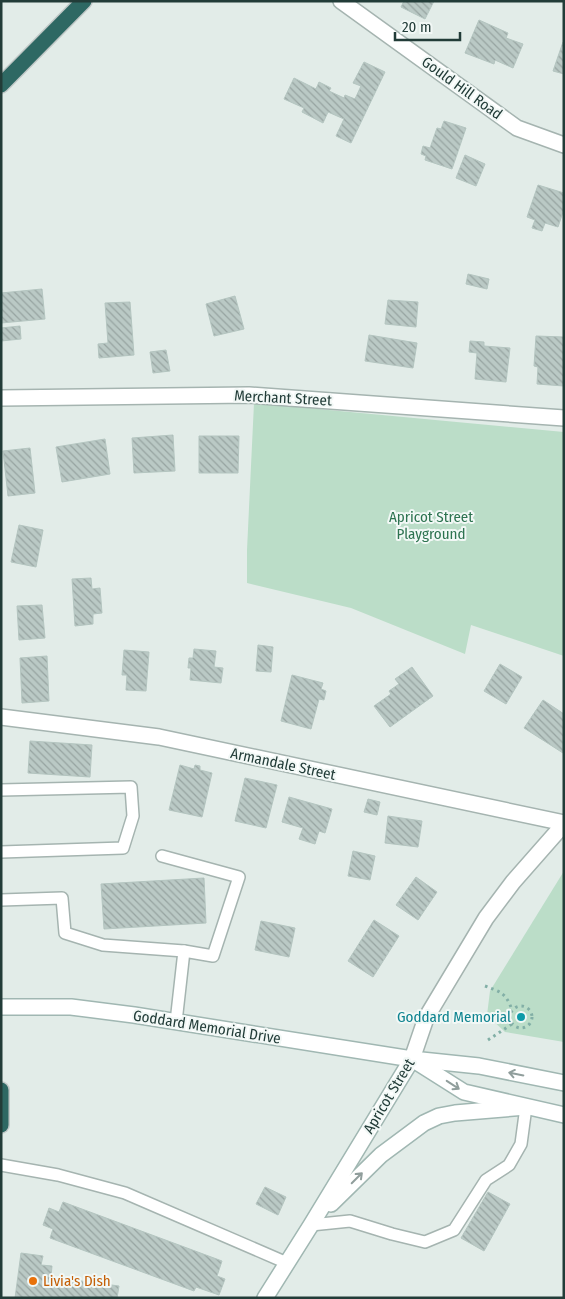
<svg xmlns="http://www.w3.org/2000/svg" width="565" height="1299" font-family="'Fira Sans Condensed',sans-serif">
<defs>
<pattern id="building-back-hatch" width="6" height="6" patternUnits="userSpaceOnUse" patternTransform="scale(1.25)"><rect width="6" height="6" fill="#bac9c5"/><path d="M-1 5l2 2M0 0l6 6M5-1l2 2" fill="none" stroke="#97a4a1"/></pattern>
</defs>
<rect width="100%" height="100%" fill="#e2ece8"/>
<g fill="#bbddc8">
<polygon points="254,403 564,432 564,656 471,625 465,654 351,608 247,583 247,550"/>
<polygon points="564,871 564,1042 505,1032 487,1015 490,991"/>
</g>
<g fill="url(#building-back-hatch)" stroke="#b4c5c0">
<polygon points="404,1 434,1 425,19 401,7"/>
<polygon points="479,20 508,33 506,38 523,44 513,68 495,60 494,64 465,53"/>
<polygon points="563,42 564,42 564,74 553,71"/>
<polygon points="364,62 385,72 351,143 336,136 344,119 328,112 323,123 302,112 304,108 284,99 294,78 316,89 319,82 331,88 329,91 344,98 345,95 355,99 361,86 353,83"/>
<polygon points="444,121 466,128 452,169 425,160 426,156 421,154 423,146 430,148 437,128 441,129"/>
<polygon points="465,155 485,164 476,186 456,178"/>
<polygon points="538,185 564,193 564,209 558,227 545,223 542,231 532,228 535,220 527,217"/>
<polygon points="468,274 489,279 487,289 466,284"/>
<polygon points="42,289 45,319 1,323 1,293"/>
<polygon points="235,296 244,329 214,336 206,304"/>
<polygon points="388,300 418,302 416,327 385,324"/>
<polygon points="130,302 134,355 99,358 98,344 108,343 105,303"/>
<polygon points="20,326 21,339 1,341 1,328"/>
<polygon points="369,335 417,343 413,368 365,361"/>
<polygon points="536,336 564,337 564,386 537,384 538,367 534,366"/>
<polygon points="470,341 484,342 484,346 510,348 506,382 475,379 477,353 469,352"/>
<polygon points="166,350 170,371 153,373 150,352"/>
<polygon points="173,435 175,471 134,473 132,438"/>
<polygon points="199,436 239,436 238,473 199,473"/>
<polygon points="105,439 110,474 62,482 56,447"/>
<polygon points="30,448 35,493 8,496 3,451"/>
<polygon points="19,525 43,530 36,567 11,562"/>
<polygon points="91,578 92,589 100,588 102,613 93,614 93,624 75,626 72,579"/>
<polygon points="42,605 45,638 19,640 17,606"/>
<polygon points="258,645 273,647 271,672 256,671"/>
<polygon points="194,649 216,651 214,667 223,668 221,683 190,680 191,668 188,668 189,658 193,658"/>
<polygon points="124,650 149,652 146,691 126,690 127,675 122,675"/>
<polygon points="47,656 49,701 22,703 20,658"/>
<polygon points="500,664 522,677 506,704 484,691"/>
<polygon points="412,667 433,696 390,727 374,706 391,694 389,691 399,684 395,679"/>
<polygon points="292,675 323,683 321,689 326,691 324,700 319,699 311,729 281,721"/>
<polygon points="543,700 564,714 563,753 524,728"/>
<polygon points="30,741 92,745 90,777 28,773"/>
<polygon points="180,765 194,769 195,765 200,766 200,770 212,773 202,817 169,810"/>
<polygon points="245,778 277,785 266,828 235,821"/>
<polygon points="289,797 332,809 325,833 319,831 315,844 299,839 303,828 282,822"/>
<polygon points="368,799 380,802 377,815 364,812"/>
<polygon points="388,816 422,821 418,847 385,843"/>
<polygon points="353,851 375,856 370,880 348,876"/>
<polygon points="416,877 437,892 418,920 396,905"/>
<polygon points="204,878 206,923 104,929 101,884"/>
<polygon points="374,920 399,936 373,977 348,961"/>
<polygon points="261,921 295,928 289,957 255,950"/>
<polygon points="265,1187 286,1197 278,1215 256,1204"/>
<polygon points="488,1192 510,1204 484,1251 461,1238"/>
<polygon points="63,1202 222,1261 217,1276 225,1279 219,1295 196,1287 194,1291 50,1238 53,1229 43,1225 49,1208 59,1212"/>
<polygon points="21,1253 43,1256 41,1265 52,1266 51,1277 119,1286 117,1298 15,1298"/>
</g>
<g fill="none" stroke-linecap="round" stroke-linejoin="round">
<g stroke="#a5b4b0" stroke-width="14">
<g id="lane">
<polyline points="1,790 131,787 133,816 123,848 1,852"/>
<polyline points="162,856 239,877 213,956 184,951 176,1022"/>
<polyline points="1,900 62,898 65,933 103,945 184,951"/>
<polyline points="1,1165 58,1175 125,1193 287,1263"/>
<polyline points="311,1225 350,1221 392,1234 425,1242 454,1230 486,1180 509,1165 521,1144 526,1107"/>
</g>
</g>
<g stroke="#a5b4b0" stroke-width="18">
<g id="street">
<polyline points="341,1 517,128 564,145"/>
<polyline points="1,398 249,395 564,418"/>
<polyline points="1,717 159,737 564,823"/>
<polyline points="412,1059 426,1018 486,918 513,882 564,824"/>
</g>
</g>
<g stroke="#a0b7b2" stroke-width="18">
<g id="secondary">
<polyline points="1,1007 71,1007 134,1015 412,1059 479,1066 564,1083"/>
<polyline points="415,1061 464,1092 564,1115"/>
<polyline points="331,1204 381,1155 424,1123 439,1116 455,1113 526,1107"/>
<polyline points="265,1298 311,1225 412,1059"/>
</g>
</g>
<g stroke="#c1c8c7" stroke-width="18">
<g id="highway">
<polyline points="1,85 84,1"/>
<polyline points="1,1090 1,1125"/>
</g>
</g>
<g stroke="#82afa6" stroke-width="3" stroke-dasharray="2.5 4" stroke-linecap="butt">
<path d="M485 986C501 992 506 993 512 1010"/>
<circle cx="521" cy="1017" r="11"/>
<polyline points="488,1040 512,1024"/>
</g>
<use href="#lane" stroke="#fff" stroke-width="11"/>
<use href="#street" stroke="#fff" stroke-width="15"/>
<use href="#secondary" stroke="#fff" stroke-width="15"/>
<use href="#highway" stroke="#2e6863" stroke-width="15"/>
</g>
<defs><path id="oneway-shaft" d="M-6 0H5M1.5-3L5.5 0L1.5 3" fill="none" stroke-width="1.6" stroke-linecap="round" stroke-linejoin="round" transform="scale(1.25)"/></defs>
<g stroke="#909e9c">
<use href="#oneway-shaft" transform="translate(516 1074) rotate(-169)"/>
<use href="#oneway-shaft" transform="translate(453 1085) rotate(33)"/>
<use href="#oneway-shaft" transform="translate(357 1178) rotate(-45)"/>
</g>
<circle fill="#0f9aa8" stroke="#f2f8f6" stroke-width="2" cx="521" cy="1017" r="5"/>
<circle fill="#e8710a" stroke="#f2f8f6" stroke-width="2" cx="33" cy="1281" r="5"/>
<g text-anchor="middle" stroke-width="4" stroke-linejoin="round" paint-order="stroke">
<g font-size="15" fill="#223c38" stroke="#f2f8f6">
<text transform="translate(462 88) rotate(36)" y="5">Gould Hill Road</text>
<text transform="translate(283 398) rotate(3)" y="5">Merchant Street</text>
<text transform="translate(283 764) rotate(12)" y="5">Armandale Street</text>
<text transform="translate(207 1027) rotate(9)" y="5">Goddard Memorial Drive</text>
<text transform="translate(389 1096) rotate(-59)" y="5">Apricot Street</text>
</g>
<g font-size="15" fill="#2d7350" stroke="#f2f8f6">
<text x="431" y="522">Apricot Street<tspan x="431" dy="17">Playground</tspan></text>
</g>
<g font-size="15" fill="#0d838f" stroke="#f2f8f6" text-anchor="end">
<text x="511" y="1022">Goddard Memorial</text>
</g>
<g font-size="15" fill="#c56008" stroke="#f2f8f6" text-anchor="start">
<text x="43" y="1286">Livia's Dish</text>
</g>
</g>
<rect width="565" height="1299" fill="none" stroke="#223c38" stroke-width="5"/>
<path d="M395 32v8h65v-8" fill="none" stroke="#223c38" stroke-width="2.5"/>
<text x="402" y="32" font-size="15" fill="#223c38" stroke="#f2f8f6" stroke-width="4" paint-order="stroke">20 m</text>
</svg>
